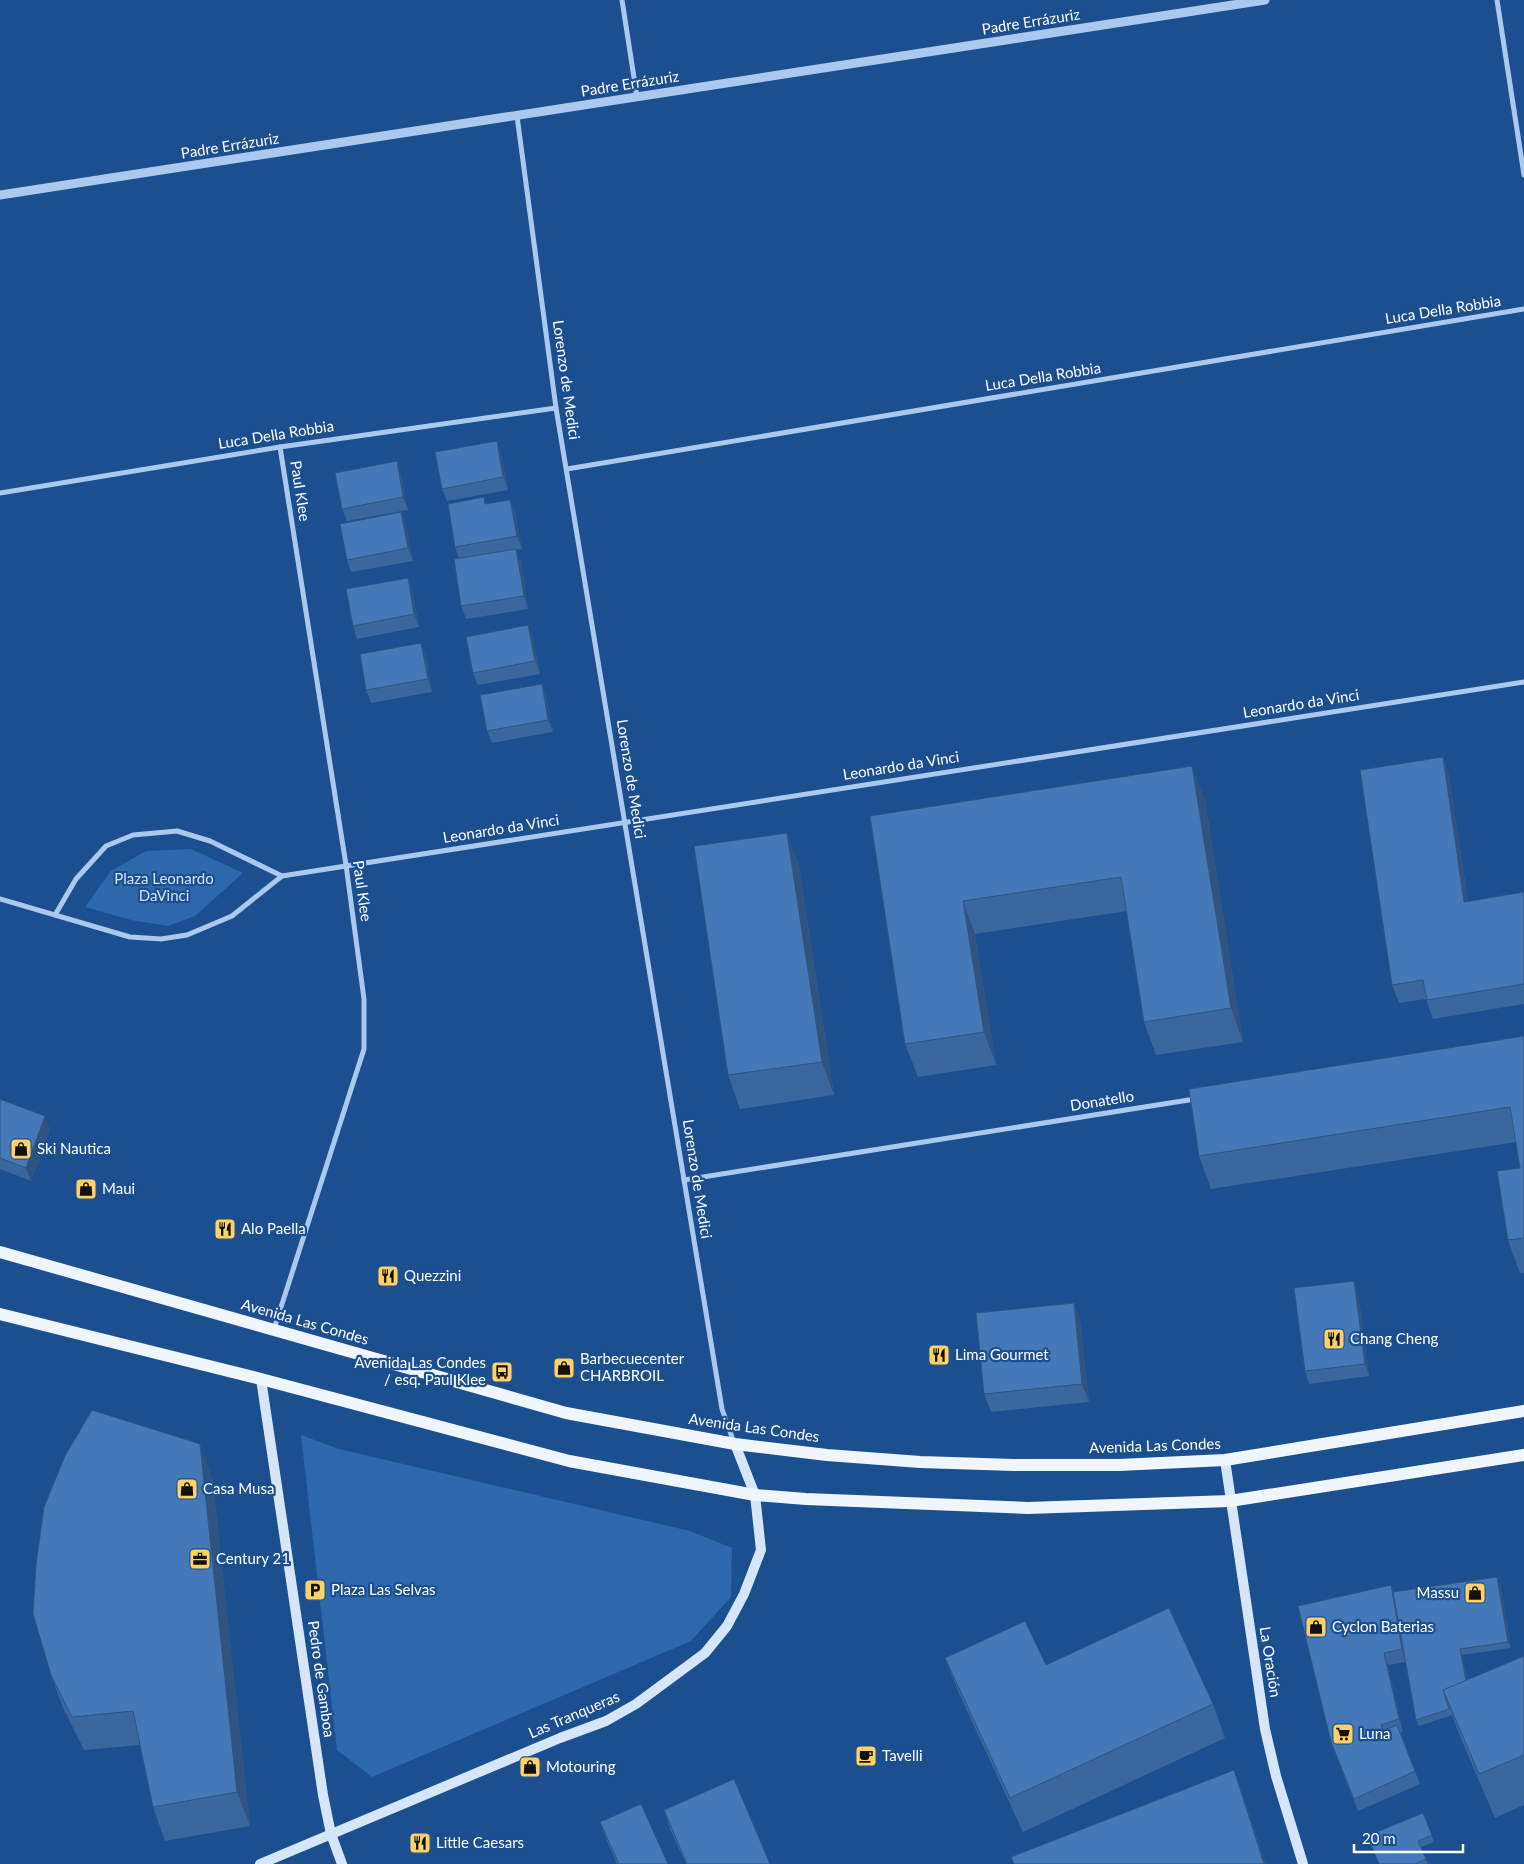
<svg xmlns="http://www.w3.org/2000/svg" width="1524" height="1864" font-family="Lato,sans-serif">
<rect width="100%" height="100%" fill="#1b4f8f"/>
<g fill="#2e69ad">
<polygon points="191,849 243,873 195,916 168,926 131,920 85,907 111,871 146,851"/>
<polygon points="301,1435 339,1449 690,1531 732,1548 731,1597 691,1641 372,1777 337,1750"/>
</g>
<g fill="none" stroke-linecap="round" stroke-linejoin="round">
<g stroke="#a9c9ee" stroke-width="5">
<polyline points="622,0 637,97"/>
<polyline points="1497,0 1524,175"/>
<polyline points="517,116 556,408 722,1409 734,1443"/>
<polyline points="567,469 1524,309"/>
<polyline points="0,493 280,447 556,408"/>
<polyline points="0,899 130,937 161,939 187,935 232,916 282,876 1524,682"/>
<polyline points="55,915 76,879 106,846 133,835 177,831 210,841 282,876"/>
<polyline points="684,1180 1195,1099"/>
<polyline points="274,1329 364,1049 364,999 346,865 280,447"/>
</g>
<polyline stroke="#a9c9ee" stroke-width="9" points="0,195 1265,0"/>
<g stroke="#d6e6fa" stroke-width="10">
<polyline points="261,1379 323,1795 331,1834 342,1864"/>
<polyline points="1225,1460 1265,1729 1276,1776 1303,1864"/>
<polyline points="260,1864 560,1738 606,1721 636,1704 705,1653 727,1626 744,1594 761,1550 755,1495 735,1444"/>
</g>
<g stroke="#f0f6ff" stroke-width="12">
<polyline points="0,1252 566,1413 735,1444 827,1455 920,1462 1014,1465 1119,1465 1225,1460 1524,1411"/>
<polyline points="0,1314 261,1379 569,1461 755,1495 806,1499 1028,1508 1230,1501 1524,1455"/>
</g>
</g>
<g fill="#3a679d">
<polygon points="497,441 501,454 508,490 447,501 442,489"/>
<polygon points="401,474 408,510 347,521 342,509"/>
<polygon points="510,500 515,512 522,549 516,550 521,561 528,609 466,619 461,606 459,558 455,547 486,504"/>
<polygon points="401,512 406,525 413,561 351,572 347,560"/>
<polygon points="408,578 412,591 419,627 357,639 353,626"/>
<polygon points="528,625 533,638 540,674 478,685 473,673"/>
<polygon points="426,655 432,692 371,703 366,690"/>
<polygon points="546,696 553,732 492,743 487,731"/>
<polygon points="1443,757 1449,776 1468,901 1524,893 1524,1004 1433,1019 1426,999 1399,1003 1392,985"/>
<polygon points="1205,800 1243,1042 1156,1055 1144,1022 1127,911 975,934 996,1065 918,1077 905,1044 870,816"/>
<polygon points="787,833 799,866 834,1095 740,1109 728,1075"/>
<polygon points="1524,1036 1524,1273 1520,1273 1508,1240 1520,1168 1516,1142 1211,1189 1199,1156"/>
<polygon points="0,1099 50,1129 31,1181 0,1169"/>
<polygon points="1354,1281 1358,1293 1369,1376 1309,1384 1305,1371"/>
<polygon points="1074,1303 1080,1321 1089,1402 991,1412 984,1394"/>
<polygon points="212,1477 250,1826 165,1841 153,1807 140,1745 84,1750 63,1708 51,1675"/>
<polygon points="1500,1584 1511,1648 1462,1655 1467,1680 1524,1656 1524,1805 1495,1818 1459,1734 1452,1715 1419,1726 1416,1720 1406,1662 1388,1665 1403,1732 1400,1733 1420,1784 1358,1811 1336,1755 1391,1585 1393,1592"/>
<polygon points="945,1658 1046,1665 1213,1704 1225,1738 1023,1832 958,1691"/>
<polygon points="664,1810 770,1864 686,1864 670,1829"/>
<polygon points="1423,1813 1434,1842 1421,1847 1428,1864 1379,1864"/>
<polygon points="600,1822 668,1864 617,1864 607,1841"/>
</g>
<g fill="#305480">
<polygon points="497,441 501,454 508,490 503,477"/>
<polygon points="397,461 401,474 408,510 403,497"/>
<polygon points="510,500 515,512 522,549 517,536"/>
<polygon points="401,512 406,525 413,561 408,548"/>
<polygon points="516,549 521,561 528,609 524,596"/>
<polygon points="408,578 412,591 419,627 414,614"/>
<polygon points="528,625 533,638 540,674 535,661"/>
<polygon points="421,643 426,655 432,692 428,679"/>
<polygon points="542,684 546,696 553,732 548,720"/>
<polygon points="1443,757 1449,776 1471,920 1464,902"/>
<polygon points="1192,766 1205,800 1243,1042 1231,1008"/>
<polygon points="787,833 799,866 834,1095 822,1062"/>
<polygon points="963,901 975,934 996,1065 984,1032"/>
<polygon points="45,1116 50,1129 31,1181 26,1168"/>
<polygon points="1354,1281 1358,1293 1369,1376 1365,1364"/>
<polygon points="1074,1303 1080,1321 1089,1402 1082,1384"/>
<polygon points="200,1444 212,1477 250,1826 237,1792"/>
<polygon points="1497,1577 1500,1584 1511,1648 1508,1642"/>
<polygon points="1391,1585 1396,1598 1407,1662 1402,1649"/>
<polygon points="1460,1649 1462,1655 1472,1708 1469,1702"/>
<polygon points="1384,1653 1388,1665 1403,1732 1399,1719"/>
<polygon points="1234,1770 1246,1804 1266,1864 1264,1864"/>
</g>
<g fill="#4478b7" stroke="#305480">
<polygon points="497,441 503,477 442,489 435,452"/>
<polygon points="397,461 403,497 342,509 335,473"/>
<polygon points="484,497 485,504 510,500 517,536 455,547 448,504"/>
<polygon points="401,512 408,548 347,560 340,524"/>
<polygon points="516,549 524,596 461,606 454,559"/>
<polygon points="408,578 414,614 353,626 346,589"/>
<polygon points="528,625 535,661 473,673 466,637"/>
<polygon points="421,643 428,679 366,690 360,654"/>
<polygon points="542,684 548,720 487,731 480,695"/>
<polygon points="1443,757 1464,902 1524,892 1524,984 1427,1000 1423,980 1392,985 1360,770"/>
<polygon points="1192,766 1231,1008 1144,1022 1121,877 963,901 984,1032 905,1044 870,816"/>
<polygon points="787,833 822,1062 728,1075 694,846"/>
<polygon points="1524,1036 1524,1238 1508,1240 1497,1171 1520,1168 1510,1107 1199,1156 1189,1089"/>
<polygon points="0,1099 45,1116 26,1168 0,1158"/>
<polygon points="1354,1281 1365,1364 1305,1371 1294,1288"/>
<polygon points="1074,1303 1082,1384 984,1394 976,1313"/>
<polygon points="92,1410 200,1444 237,1792 153,1807 133,1711 72,1717 51,1675 33,1614 36,1565 44,1507 65,1456"/>
<polygon points="1497,1577 1508,1642 1460,1649 1466,1681 1443,1690 1449,1709 1416,1720 1393,1592"/>
<polygon points="1391,1585 1402,1649 1384,1653 1399,1719 1381,1725 1383,1731 1397,1725 1415,1771 1354,1799 1331,1742 1298,1606"/>
<polygon points="1169,1608 1213,1704 1010,1798 945,1658 1025,1621 1046,1665"/>
<polygon points="1524,1656 1524,1755 1479,1774 1443,1690"/>
<polygon points="1234,1770 1264,1864 1014,1864 1011,1857"/>
<polygon points="734,1779 770,1864 687,1864 664,1810"/>
<polygon points="641,1804 668,1864 619,1864 600,1822"/>
<polygon points="1423,1813 1432,1835 1418,1841 1426,1859 1415,1864 1379,1864 1367,1836"/>
</g>
<defs>
<g id="shop-square" transform="scale(1.125)"><rect x="-9" y="-9" width="18" height="18" rx="4" fill="#ffd166" stroke="#1b4f8f"/><path d="M-5-2.5h2.3a2.7 3.5 0 0 1 5.4 0H5L5.5 6h-11ZM-1.5-2.5h3a1.5 2.3 0 0 0-3 0Z" fill="#111"/></g>
<g id="restaurant-square" transform="scale(1.125)"><rect x="-9" y="-9" width="18" height="18" rx="4" fill="#ffd166" stroke="#1b4f8f"/><path d="M-5-6h1v4h1v-4h1v4h1v-4h1v5L-1.5 .5V6h-2V.5L-5-1ZM5-6V6H3V1.5H1.5Q1.5-4 5-6Z" fill="#111"/></g>
<g id="bus-square" transform="scale(1.125)"><rect x="-9" y="-9" width="18" height="18" rx="4" fill="#ffd166" stroke="#1b4f8f"/><path d="M-5-6H5V4H4V6H2V4H-2V6H-4V4H-5ZM-3.5-4V0h7V-4ZM-3.5 1.2v1.5H-2V1.2ZM2 1.2v1.5H3.5V1.2Z" fill="#111"/></g>
<g id="office-square" transform="scale(1.125)"><rect x="-9" y="-9" width="18" height="18" rx="4" fill="#ffd166" stroke="#1b4f8f"/><path d="M-6-3h4V-5.5h4V-3h4V5H-6ZM-1-4.5V-3h2v-1.5ZM-6 0V1H6V0Z" fill="#111"/></g>
<g id="parking-square" transform="scale(1.125)"><rect x="-9" y="-9" width="18" height="18" rx="4" fill="#ffd166" stroke="#1b4f8f"/><path d="M-3.5-5.5H1a3.5 3.5 0 0 1 0 7H-1V5.5H-3.5ZM-1-3.4V-.6H.8a1.4 1.4 0 0 0 0-2.8Z" fill="#111"/></g>
<g id="supermarket-square" transform="scale(1.125)"><rect x="-9" y="-9" width="18" height="18" rx="4" fill="#ffd166" stroke="#1b4f8f"/><path d="M-6-5.5h2.5l.6 2H6L4.5 2H-2.5L-4.4-4H-6ZM-1.5 3.2a1.3 1.3 0 1 0 .1 0ZM3 3.2a1.3 1.3 0 1 0 .1 0Z" fill="#111"/></g>
<g id="cafe-square" transform="scale(1.125)"><rect x="-9" y="-9" width="18" height="18" rx="4" fill="#ffd166" stroke="#1b4f8f"/><path d="M-5.5-4.5H6V0H3Q3 3.5 0 3.5H-2.5Q-5.5 3.5-5.5 0ZM3-3.2v2h1.7v-2ZM-6 4.5H4V6H-6Z" fill="#111"/></g>
</defs>
<g fill-rule="evenodd">
<use href="#shop-square" x="21" y="1149"/>
<use href="#shop-square" x="86" y="1189"/>
<use href="#restaurant-square" x="225" y="1229"/>
<use href="#restaurant-square" x="388" y="1276"/>
<use href="#restaurant-square" x="1334" y="1339"/>
<use href="#restaurant-square" x="939" y="1355"/>
<use href="#shop-square" x="564" y="1368"/>
<use href="#bus-square" x="502" y="1372"/>
<use href="#shop-square" x="187" y="1489"/>
<use href="#office-square" x="200" y="1559"/>
<use href="#parking-square" x="315" y="1590"/>
<use href="#shop-square" x="1475" y="1593"/>
<use href="#shop-square" x="1316" y="1627"/>
<use href="#supermarket-square" x="1343" y="1734"/>
<use href="#cafe-square" x="866" y="1756"/>
<use href="#shop-square" x="530" y="1767"/>
<use href="#restaurant-square" x="420" y="1843"/>
</g>
<g text-anchor="middle" stroke-width="4.5" stroke-linejoin="round" paint-order="stroke">
<g font-size="15" fill="#fff" stroke="#1b4f8f">
<text transform="translate(1031 22) rotate(-9)" y="5">Padre Errázuriz</text>
<text transform="translate(630 84) rotate(-9)" y="5">Padre Errázuriz</text>
<text transform="translate(230 146) rotate(-9)" y="5">Padre Errázuriz</text>
<text transform="translate(1443 310) rotate(-9)" y="5">Luca Della Robbia</text>
<text transform="translate(1043 377) rotate(-9)" y="5">Luca Della Robbia</text>
<text transform="translate(566 380) rotate(82)" y="5">Lorenzo de Medici</text>
<text transform="translate(276 435) rotate(-9)" y="5">Luca Della Robbia</text>
<text transform="translate(300 491) rotate(81)" y="5">Paul Klee</text>
<text transform="translate(1301 704) rotate(-9)" y="5">Leonardo da Vinci</text>
<text transform="translate(901 766) rotate(-9)" y="5">Leonardo da Vinci</text>
<text transform="translate(631 779) rotate(81)" y="5">Lorenzo de Medici</text>
<text transform="translate(501 829) rotate(-9)" y="5">Leonardo da Vinci</text>
<text transform="translate(362 891) rotate(82)" y="5">Paul Klee</text>
<text transform="translate(1102 1101) rotate(-9)" y="5">Donatello</text>
<text transform="translate(697 1179) rotate(81)" y="5">Lorenzo de Medici</text>
<text transform="translate(305 1322) rotate(16)" y="5">Avenida Las Condes</text>
<text transform="translate(754 1428) rotate(8)" y="5">Avenida Las Condes</text>
<text transform="translate(1155 1446) rotate(-2)" y="5">Avenida Las Condes</text>
<text transform="translate(1270 1662) rotate(81)" y="5">La Oración</text>
<text transform="translate(321 1679) rotate(82)" y="5">Pedro de Gamboa</text>
<text transform="translate(574 1715) rotate(-23)" y="5">Las Tranqueras</text>
</g>
<g font-size="15" fill="#cfe3fa" stroke="#1b4f8f">
<text x="164" y="884">Plaza Leonardo<tspan x="164" dy="17">DaVinci</tspan></text>
</g>
<g font-size="15" fill="#fff" stroke="#1b4f8f" text-anchor="start">
<text x="37" y="1154">Ski Nautica</text>
<text x="102" y="1194">Maui</text>
<text x="241" y="1234">Alo Paella</text>
<text x="404" y="1281">Quezzini</text>
<text x="1350" y="1344">Chang Cheng</text>
<text x="955" y="1360">Lima Gourmet</text>
<text x="580" y="1364">Barbecuecenter<tspan x="580" dy="17">CHARBROIL</tspan></text>
<text x="486" y="1368" text-anchor="end">Avenida Las Condes<tspan x="486" dy="17">/ esq. Paul Klee</tspan></text>
<text x="203" y="1494">Casa Musa</text>
<text x="216" y="1564">Century 21</text>
<text x="331" y="1595">Plaza Las Selvas</text>
<text x="1459" y="1598" text-anchor="end">Massu</text>
<text x="1332" y="1632">Cyclon Baterias</text>
<text x="1359" y="1739">Luna</text>
<text x="882" y="1761">Tavelli</text>
<text x="546" y="1772">Motouring</text>
<text x="436" y="1848">Little Caesars</text>
</g>
</g>
<path d="M1354 1844v8h109v-8" fill="none" stroke="#ffffff" stroke-width="2.5"/>
<text x="1362" y="1844" font-size="15" fill="#ffffff" stroke="#1b4f8f" stroke-width="4" paint-order="stroke">20 m</text>
</svg>
